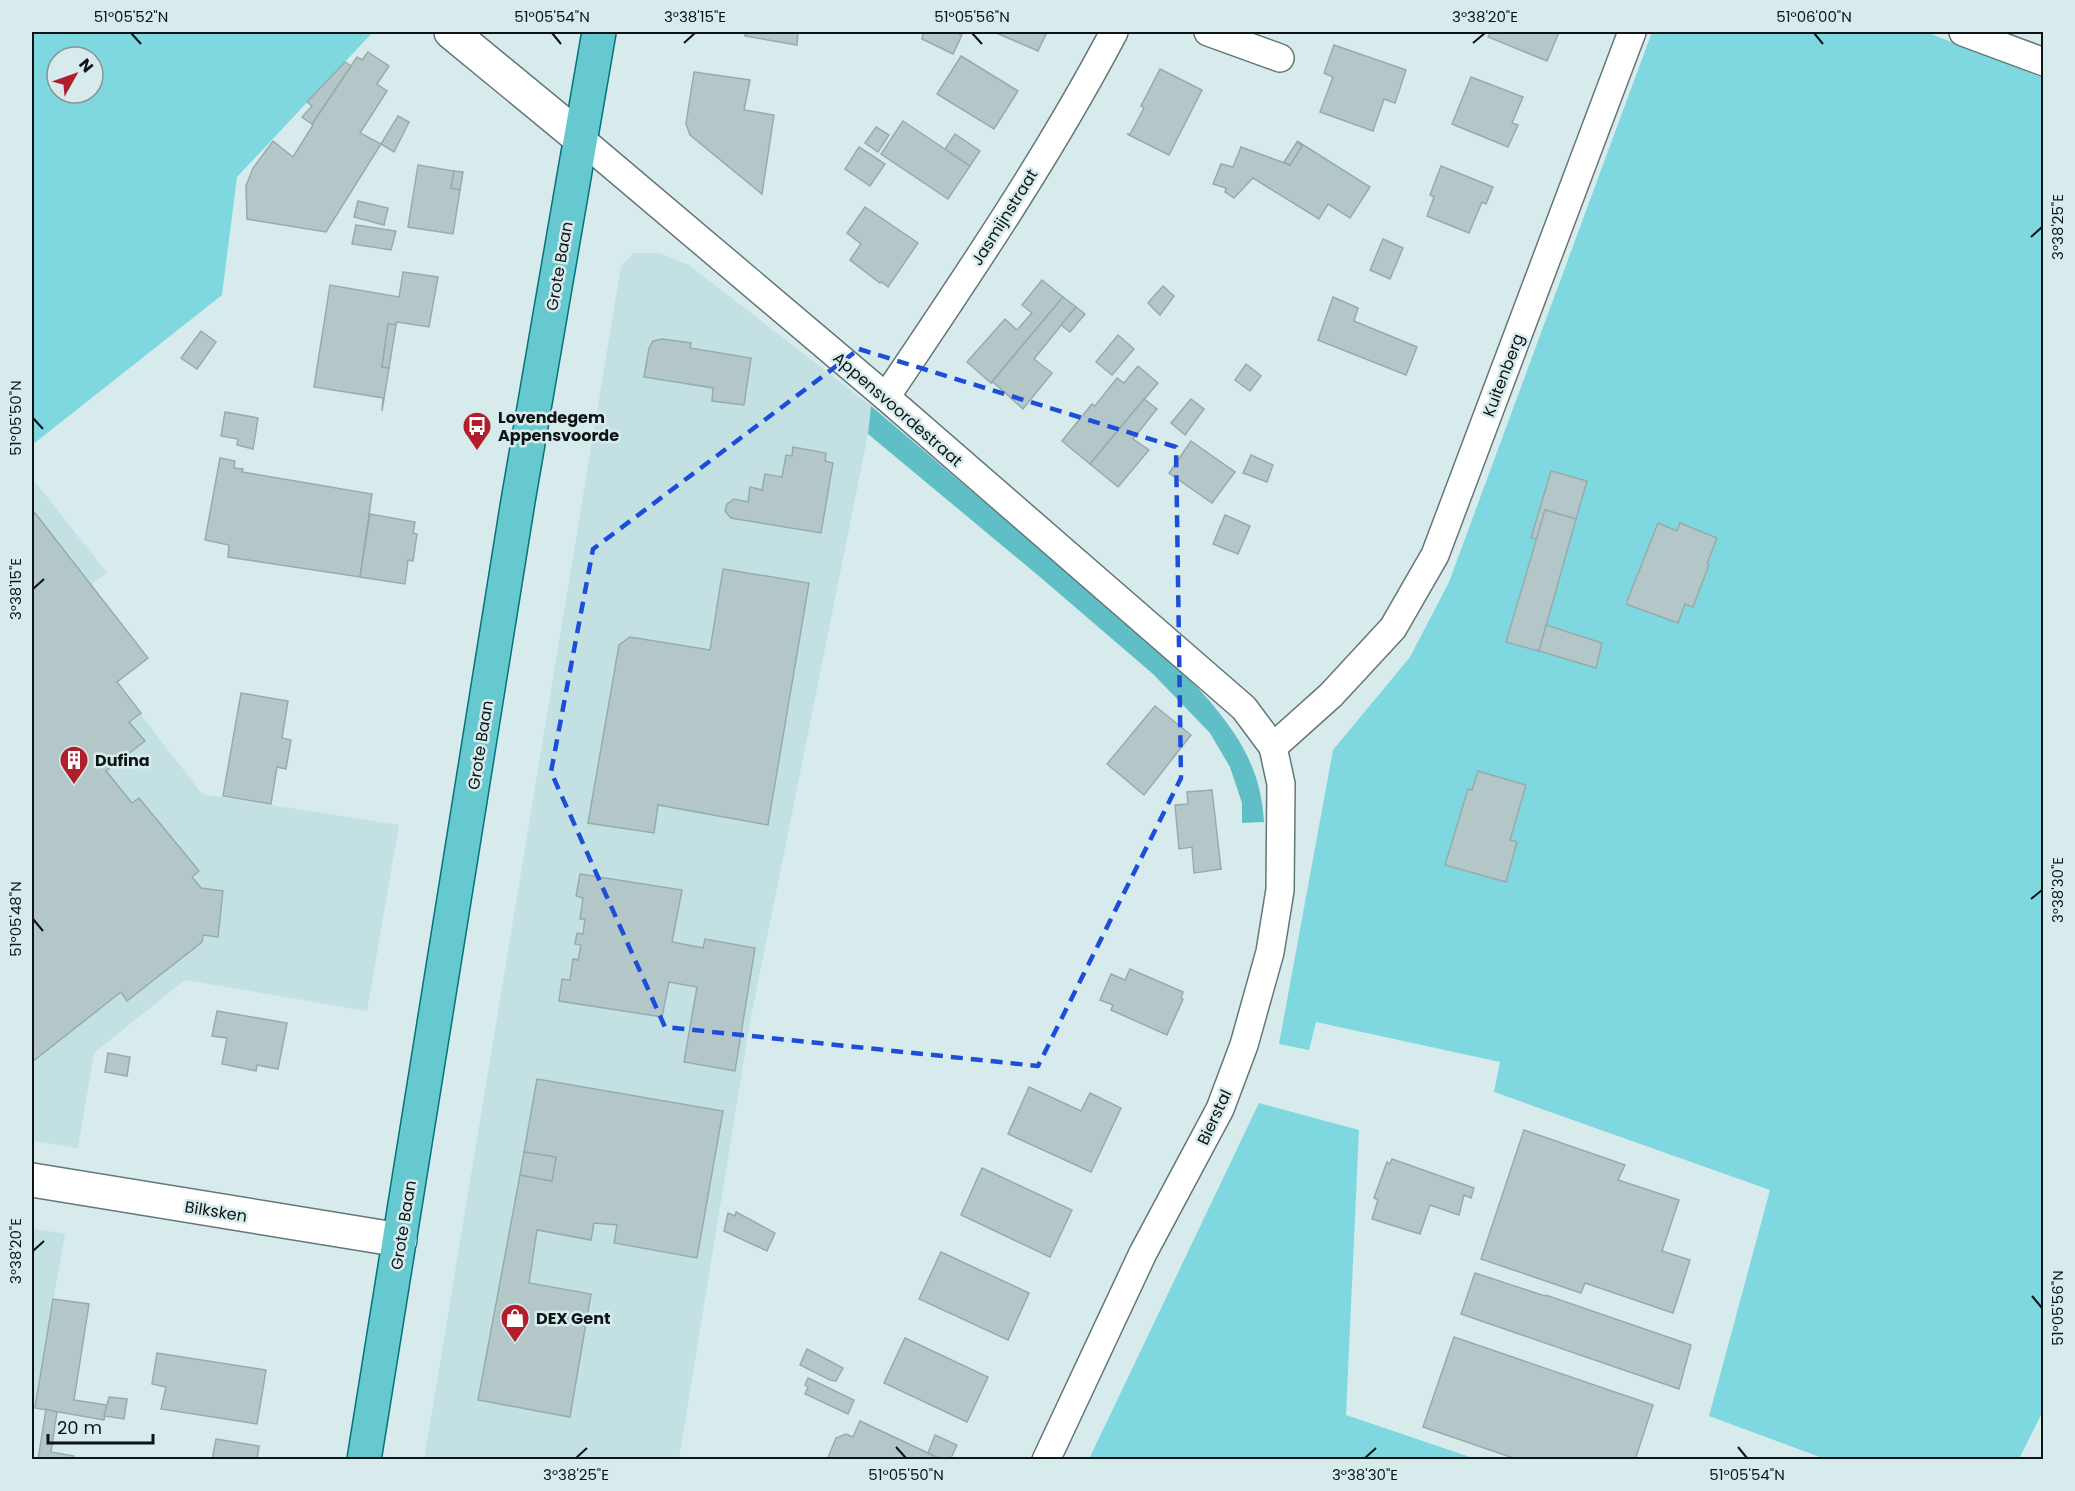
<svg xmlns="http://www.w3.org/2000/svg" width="2075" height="1491" font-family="Poppins,sans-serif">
<rect width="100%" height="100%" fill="#d7ebed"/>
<g fill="#c3e1e3">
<polygon points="634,253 660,253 689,265 871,406 868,434 750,1023 679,1459 424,1460 621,266"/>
<polygon points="32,478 107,573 91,585 148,658 117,683 202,794 399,825 367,1011 185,980 94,1053 78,1148 32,1141"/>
<polygon points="32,1228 65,1234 32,1423"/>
</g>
<g fill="#7fd8e0" fill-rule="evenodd">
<path d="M32 32H373L237 177 222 295 32 445ZM57 57H93V93H57Z"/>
<polygon points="1652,32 1926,32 2043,78 2044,1409 2019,1459 1825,1459 1709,1416 1770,1190 1494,1092 1500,1062 1316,1022 1309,1050 1279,1044 1333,750 1410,657 1449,582"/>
<polygon points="1259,1103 1359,1130 1346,1415 1476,1459 1089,1459"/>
</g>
<path fill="#5fbec6" d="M871 406C943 467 1015 528 1087 589 1138 633 1196 676 1234 733 1253 762 1262 788 1264 822L1242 823V803L1230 767 1210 733 1153 674 1040 577 868 434Z"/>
<g fill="#b3c7c8" stroke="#97abac" stroke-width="1.5">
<polygon points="746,32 798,32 797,45 745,36"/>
<polygon points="923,32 955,32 962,35 953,54 922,39"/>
<polygon points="994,32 1047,32 1038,51"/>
<polygon points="1491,32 1559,32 1547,61 1488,37"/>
<polygon points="1334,45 1406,70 1395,103 1384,99 1373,131 1320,112 1333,77 1324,73"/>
<polygon points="368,52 389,66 377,84 387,91 360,133 381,144 326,232 247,219 246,186 253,168 273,141 293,157 313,125 312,124 357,57 362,60"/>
<polygon points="961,56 1018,91 994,129 937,94"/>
<polygon points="345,62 351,66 312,124 302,117 312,106 307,102"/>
<polygon points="1160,69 1202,90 1169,155 1127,134 1130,134 1144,108 1141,106"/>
<polygon points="694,72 750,80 744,110 774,115 762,194 690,135 686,124"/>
<polygon points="1471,77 1523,97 1512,123 1518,125 1508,147 1452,124"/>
<polygon points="398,116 409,122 394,152 381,144"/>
<polygon points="903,121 970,166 948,199 881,154"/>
<polygon points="876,127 889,135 878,152 865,143"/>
<polygon points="955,134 980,151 970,166 945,149"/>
<polygon points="1297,141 1370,187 1350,218 1328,204 1319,219 1253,178 1234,198 1225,192 1226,188 1213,184 1221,164 1233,167 1241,147 1290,165 1302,146"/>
<polygon points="1297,142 1302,146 1290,165 1284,162"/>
<polygon points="859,147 885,164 870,186 845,169"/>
<polygon points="418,165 454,171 451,188 460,190 453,234 408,227"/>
<polygon points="1441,166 1493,187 1486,204 1482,202 1469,233 1427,216 1434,197 1430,195"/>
<polygon points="454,171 463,172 460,190 451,188"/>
<polygon points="358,201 388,208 384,225 354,217"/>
<polygon points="865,207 918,243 888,287 882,282 880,283 850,260 861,244 847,233"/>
<polygon points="356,225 396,231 391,250 352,244"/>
<polygon points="1383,239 1403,248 1390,279 1370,270"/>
<polygon points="403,272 438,277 429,327 397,322 396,325 388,324 382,367 389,368 382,411 383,398 314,387 330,285 399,297"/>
<polygon points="1042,280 1063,297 991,383 967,362 1005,319 1017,330 1032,313 1022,305"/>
<polygon points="1163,286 1174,296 1160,315 1148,303"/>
<polygon points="1063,297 1076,307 1034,359 1052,373 1023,409 993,382 991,383"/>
<polygon points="1333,297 1358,308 1354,321 1417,347 1406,375 1318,340"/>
<polygon points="1076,307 1085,314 1070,332 1061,325"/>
<polygon points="388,324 396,325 389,368 382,367"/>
<polygon points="201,331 216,342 197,369 181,358"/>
<polygon points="1118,335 1134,349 1112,375 1096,362"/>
<polygon points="662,339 691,343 690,348 751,358 744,405 712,401 713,388 644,377 649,348 653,341"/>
<polygon points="1246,364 1261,376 1250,391 1235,380"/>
<polygon points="1138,366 1158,383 1090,464 1062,441 1092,404 1095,406 1117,378 1124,383"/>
<polygon points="1144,399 1157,409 1133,439 1149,450 1118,487 1090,464"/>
<polygon points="1191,399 1204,409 1185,435 1171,423"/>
<polygon points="225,412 258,418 253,449 237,445 238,439 221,436"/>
<polygon points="1191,441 1235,472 1212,503 1169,473"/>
<polygon points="793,447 826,453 825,461 833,463 821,533 731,518 725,511 727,504 734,499 748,502 750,487 762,490 765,474 782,477 786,455 792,456"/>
<polygon points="1251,455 1273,465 1267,482 1243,473"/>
<polygon points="220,458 235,461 234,468 243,469 242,472 372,494 360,577 228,557 229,545 205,540"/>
<polygon points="1551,471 1587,481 1576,519 1545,510 1537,539 1531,538"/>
<polygon points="1545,510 1576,519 1539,651 1506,642"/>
<polygon points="35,513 148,658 117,682 141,713 129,722 145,741 106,771 132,803 139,798 199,871 192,877 201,888 223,891 218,937 203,935 202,942 127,1001 121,992 32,1062 32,516"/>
<polygon points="370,514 415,522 413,533 417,534 413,561 408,560 405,584 360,577"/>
<polygon points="1225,515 1250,526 1238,554 1213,544"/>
<polygon points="1658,523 1677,531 1680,523 1717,538 1707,564 1709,565 1693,607 1685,604 1678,623 1626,604"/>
<polygon points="723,569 809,583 768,825 658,805 654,833 588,823 619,645 630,637 710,650"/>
<polygon points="1546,625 1602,643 1596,668 1539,651"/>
<polygon points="241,693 288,701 282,738 291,740 286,769 277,767 271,804 223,796"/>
<polygon points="1155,706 1191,735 1144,795 1107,764"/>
<polygon points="1478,771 1526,785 1510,840 1517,842 1506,882 1445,865 1468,789 1472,790"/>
<polygon points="1212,790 1221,869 1194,873 1192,847 1179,849 1175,805 1188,804 1187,792"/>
<polygon points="580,874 682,890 672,942 703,948 705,939 755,948 735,1071 684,1062 697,987 669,982 662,1017 559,1001 562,979 570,980 573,959 578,960 581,945 575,944 577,933 583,934 585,919 580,919 583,898 576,896"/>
<polygon points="1130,969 1183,992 1181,998 1183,999 1167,1035 1111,1010 1113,1005 1100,1000 1111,974 1125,980"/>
<polygon points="217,1011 287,1023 278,1069 257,1065 256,1071 222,1064 227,1038 212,1036"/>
<polygon points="108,1053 130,1057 127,1076 105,1072"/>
<polygon points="537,1079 723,1111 697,1258 614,1243 617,1225 594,1223 591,1240 537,1230 529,1283 591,1294 570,1417 478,1400 520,1175 552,1181 556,1157 524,1152"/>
<polygon points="1029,1087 1081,1111 1090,1093 1121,1108 1091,1172 1008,1134"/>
<polygon points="1524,1130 1625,1165 1618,1180 1679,1200 1662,1251 1690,1260 1673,1313 1585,1283 1581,1293 1481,1259"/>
<polygon points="524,1152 556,1157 552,1181 520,1175"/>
<polygon points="1392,1159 1474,1188 1471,1198 1464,1195 1459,1215 1430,1205 1420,1234 1372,1219 1378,1200 1374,1198 1387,1162 1390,1164"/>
<polygon points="982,1168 1072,1210 1050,1257 961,1215"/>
<polygon points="736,1212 775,1233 767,1251 724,1231 728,1213 735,1216"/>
<polygon points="941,1252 1029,1293 1008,1340 919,1299"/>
<polygon points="1475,1273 1545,1296 1546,1295 1691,1345 1679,1389 1461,1314"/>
<polygon points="53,1299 89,1304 74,1400 107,1405 104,1420 35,1408"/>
<polygon points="1454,1337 1653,1405 1635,1460 1519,1460 1423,1427"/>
<polygon points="905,1338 988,1377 967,1422 884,1383"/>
<polygon points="807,1349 843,1368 836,1381 830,1380 800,1365"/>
<polygon points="157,1353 266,1370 257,1424 161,1409 166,1387 152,1384"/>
<polygon points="808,1378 854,1400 848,1414 805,1394 808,1387 805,1385"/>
<polygon points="109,1397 127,1399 124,1419 104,1416"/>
<polygon points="46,1409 57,1412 51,1452 74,1456 73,1460 38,1460"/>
<polygon points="860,1421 928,1453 943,1460 827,1460 836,1438 846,1434 853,1437"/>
<polygon points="935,1435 957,1445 950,1460 943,1460 928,1453"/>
<polygon points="216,1439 259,1446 257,1460 212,1460"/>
</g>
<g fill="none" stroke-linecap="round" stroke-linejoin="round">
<g stroke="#647778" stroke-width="30">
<g id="minor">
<polyline points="1208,32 1280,58"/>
<polyline points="1963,32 2044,62"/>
<polyline points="581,139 886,397 1244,708 1273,747 1331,695 1393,628 1435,555 1632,32"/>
<path d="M886 397C966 278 1047 159 1114 32"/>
<polyline points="1046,1460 1143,1253 1220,1109 1244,1045 1270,952 1280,890 1281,784 1273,747"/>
</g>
</g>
<g stroke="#647778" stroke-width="36">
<g id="tertiary">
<polyline points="451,32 581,139"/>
<polyline points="32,1180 400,1240"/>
</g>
</g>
<g stroke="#05727a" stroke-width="36">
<polyline id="primary" points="364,1460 518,501 599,32"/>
</g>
<use href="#minor" stroke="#fff" stroke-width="27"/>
<use href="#tertiary" stroke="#fff" stroke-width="33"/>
<use href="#primary" stroke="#66c9d0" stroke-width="33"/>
</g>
<path fill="none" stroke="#1d4ed8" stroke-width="4.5" stroke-dasharray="12 8" stroke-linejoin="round" d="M859 349 1176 447 1181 778 1038 1066 665 1027 551 772 593 549Z"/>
<path fill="none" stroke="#0d1415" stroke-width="2" d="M131 33 141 44M552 33 561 44M972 33 982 44M1814 33 1823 44M684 43 695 33M1473 43 1485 33M2031 237 2042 227M33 418 43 429M33 589 44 579M2031 899 2042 890M33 919 43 931M33 1251 44 1241M2032 1296 2042 1308M896 1447 906 1458M1738 1447 1747 1458M576 1458 587 1448M1365 1458 1376 1448"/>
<defs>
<g id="bus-pin" transform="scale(1.5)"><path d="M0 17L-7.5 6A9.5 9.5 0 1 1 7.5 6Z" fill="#b11f2c" stroke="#d7ebed"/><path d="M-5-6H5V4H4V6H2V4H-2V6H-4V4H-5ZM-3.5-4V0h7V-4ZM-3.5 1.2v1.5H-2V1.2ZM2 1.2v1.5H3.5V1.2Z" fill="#fff"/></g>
<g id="building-pin" transform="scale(1.5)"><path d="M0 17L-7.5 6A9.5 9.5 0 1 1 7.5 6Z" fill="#b11f2c" stroke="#d7ebed"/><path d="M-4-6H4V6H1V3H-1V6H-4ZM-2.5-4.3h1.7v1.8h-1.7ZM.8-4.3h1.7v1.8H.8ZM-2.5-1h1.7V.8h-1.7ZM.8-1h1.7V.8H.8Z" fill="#fff"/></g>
<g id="shop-pin" transform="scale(1.5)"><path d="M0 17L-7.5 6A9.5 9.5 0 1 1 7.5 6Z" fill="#b11f2c" stroke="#d7ebed"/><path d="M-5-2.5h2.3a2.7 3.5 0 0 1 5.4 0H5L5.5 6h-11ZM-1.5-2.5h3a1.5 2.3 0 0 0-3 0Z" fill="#fff"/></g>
</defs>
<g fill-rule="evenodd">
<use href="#bus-pin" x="477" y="426"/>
<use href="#building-pin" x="74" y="760"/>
<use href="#shop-pin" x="515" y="1318"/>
</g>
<g text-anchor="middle" stroke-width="5" stroke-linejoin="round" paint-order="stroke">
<g font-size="16" fill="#0d1415" stroke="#d7ebed">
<text transform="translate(1004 217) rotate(-58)" y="6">Jasmijnstraat</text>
<text transform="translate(559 266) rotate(-80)" y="6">Grote Baan</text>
<text transform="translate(1503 375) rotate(-69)" y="6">Kuitenberg</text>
<text transform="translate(898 409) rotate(41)" y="6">Appensvoordestraat</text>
<text transform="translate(480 745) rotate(-81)" y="6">Grote Baan</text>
<text transform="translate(1214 1117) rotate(-65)" y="6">Bierstal</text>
<text transform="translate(216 1211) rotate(9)" y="6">Bilksken</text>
<text transform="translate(403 1225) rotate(-81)" y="6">Grote Baan</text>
</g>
<g font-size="16" font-weight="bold" fill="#0d1415" stroke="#d7ebed" text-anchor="start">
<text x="498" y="423">Lovendegem<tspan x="498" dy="18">Appensvoorde</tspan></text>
<text x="95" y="766">Dufina</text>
<text x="536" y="1324">DEX Gent</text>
</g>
</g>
<rect width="2075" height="1491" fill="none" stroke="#d7ebed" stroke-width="66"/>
<g transform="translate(75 75) rotate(50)"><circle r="28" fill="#d7ebed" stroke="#869597" stroke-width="1.5"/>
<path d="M0-4.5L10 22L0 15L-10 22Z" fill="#b11f2c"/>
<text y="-9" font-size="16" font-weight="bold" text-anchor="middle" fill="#0d1415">N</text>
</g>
<path d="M48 1434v9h105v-9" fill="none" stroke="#0d1415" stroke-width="3"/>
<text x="57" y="1434" font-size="18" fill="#0d1415" stroke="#d7ebed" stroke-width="4.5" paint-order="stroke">20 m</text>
<rect x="33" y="33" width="2009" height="1425" fill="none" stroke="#0d1415" stroke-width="2"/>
<g font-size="15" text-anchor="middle" fill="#0d1415">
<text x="131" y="22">51°05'52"N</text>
<text x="552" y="22">51°05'54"N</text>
<text x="695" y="22">3°38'15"E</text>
<text x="972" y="22">51°05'56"N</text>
<text x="1485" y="22">3°38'20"E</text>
<text x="1814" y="22">51°06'00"N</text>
<text transform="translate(2058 227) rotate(-90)" y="5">3°38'25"E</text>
<text transform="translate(16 418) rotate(-90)" y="5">51°05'50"N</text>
<text transform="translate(16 589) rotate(-90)" y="5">3°38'15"E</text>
<text transform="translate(2058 890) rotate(-90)" y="5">3°38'30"E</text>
<text transform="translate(16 919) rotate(-90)" y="5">51°05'48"N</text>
<text transform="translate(16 1251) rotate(-90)" y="5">3°38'20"E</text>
<text transform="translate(2058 1308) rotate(-90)" y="5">51°05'56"N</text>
<text x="576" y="1480">3°38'25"E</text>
<text x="906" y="1480">51°05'50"N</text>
<text x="1365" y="1480">3°38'30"E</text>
<text x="1747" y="1480">51°05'54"N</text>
</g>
</svg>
